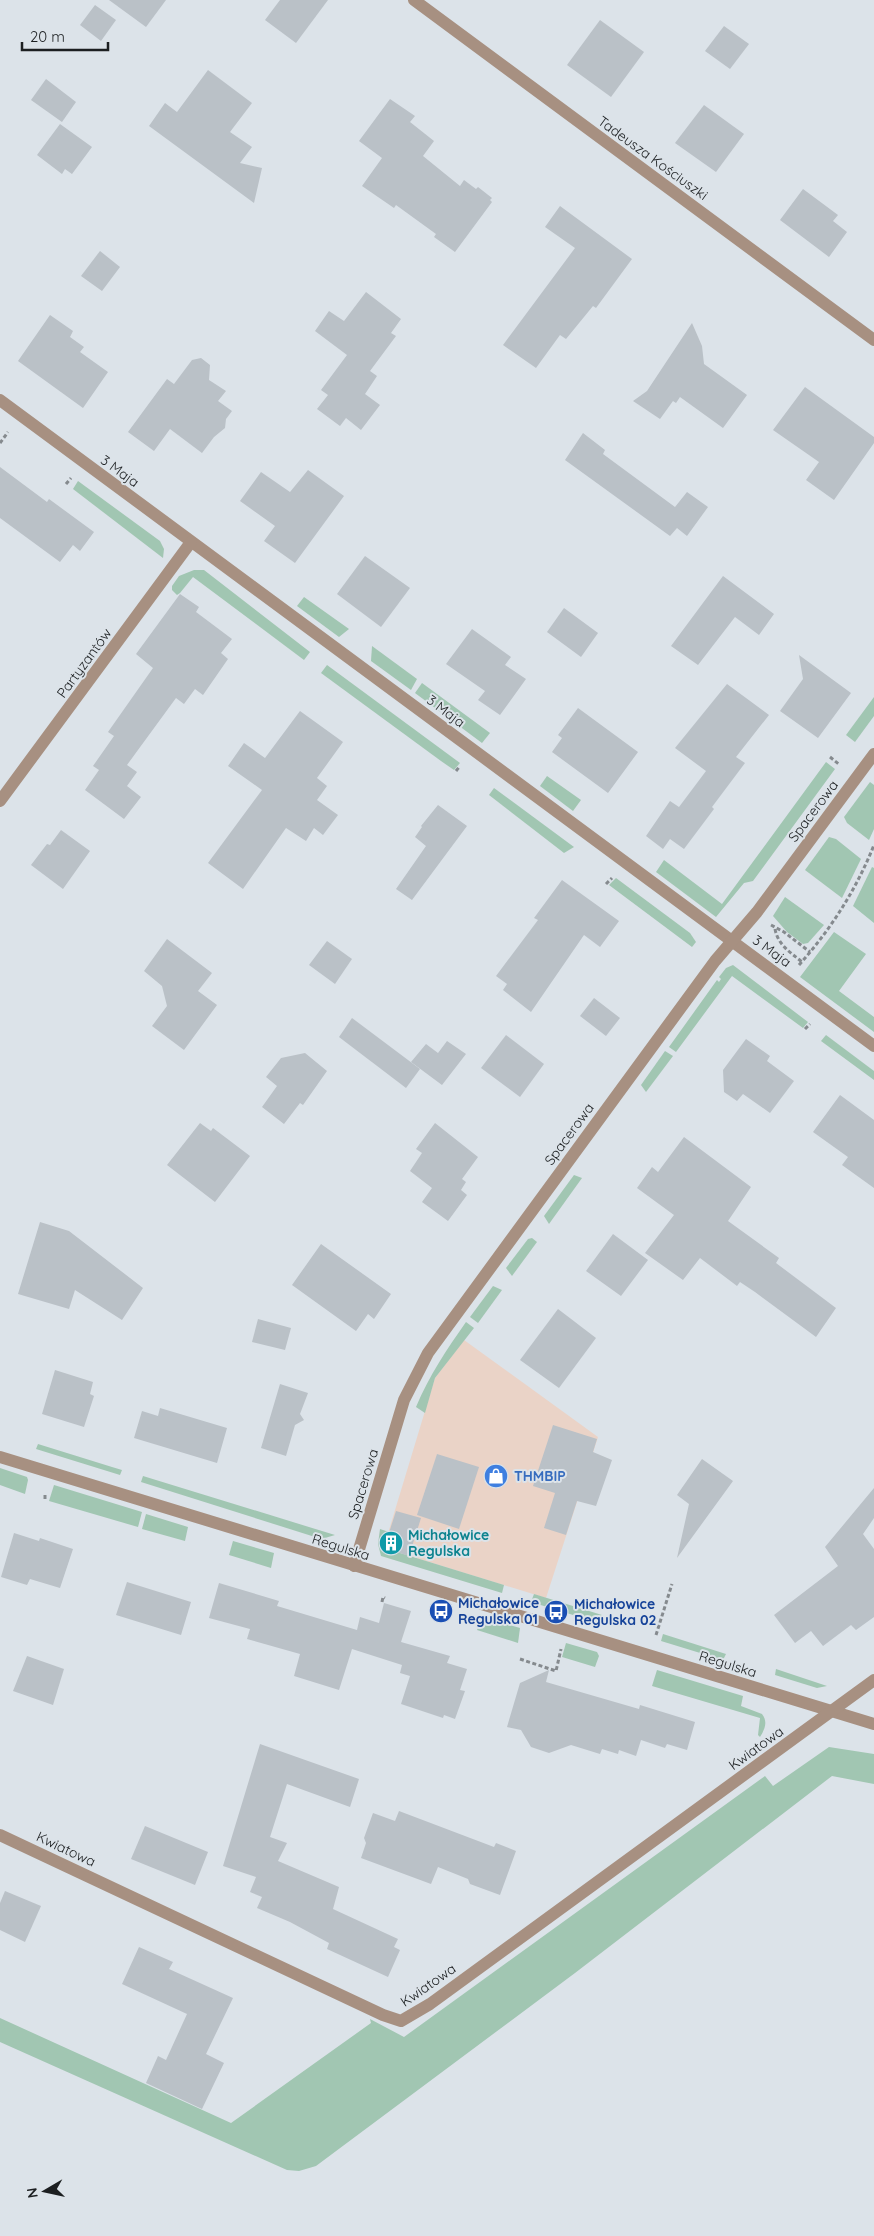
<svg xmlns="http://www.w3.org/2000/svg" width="874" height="2236" font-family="Quicksand,sans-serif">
<rect width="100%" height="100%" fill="#dce3e9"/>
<polygon fill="#ead3c7" points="464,1340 598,1437 546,1598 397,1552 401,1534 389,1530 435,1378"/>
<g fill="#a1c6b2">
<polygon points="78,481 160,541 164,549 163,558 73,489"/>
<polygon points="194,570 204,570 310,652 304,660 193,577 180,593 177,595 172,590 172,586 179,576"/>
<polygon points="304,597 349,629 339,637 297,606"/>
<polygon points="372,646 417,679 411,690 371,661"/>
<polygon points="327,665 460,763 454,770 441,761 321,673"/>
<polygon points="422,683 490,733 482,743 415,693"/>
<polygon points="874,697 874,716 855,742 846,735"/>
<polygon points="826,762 835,769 753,881 744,883 716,917 656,872 664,860 722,904"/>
<polygon points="547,776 581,800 573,811 540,786"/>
<polygon points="870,782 874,785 874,829 869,840 847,823 844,817"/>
<polygon points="494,788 574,847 564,853 489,795"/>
<polygon points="829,837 836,839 861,859 842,898 805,870"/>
<polygon points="872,867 874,868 874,923 853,906"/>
<polygon points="616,878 690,933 696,942 692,947 609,885"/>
<polygon points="785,897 824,925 808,943 803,944 787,932 773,916"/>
<polygon points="834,932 866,954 839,991 874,1017 874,1032 800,977"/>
<polygon points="733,965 808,1022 803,1028 732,976 676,1052 669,1047 717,980 719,982 721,979 719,977 726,968"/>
<polygon points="826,1035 874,1071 874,1080 821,1041"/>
<polygon points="665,1051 673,1056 646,1092 641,1085"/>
<polygon points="574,1175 582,1178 549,1224 544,1216"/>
<polygon points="532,1238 537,1242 512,1276 506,1268 528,1239"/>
<polygon points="493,1286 502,1290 478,1323 470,1317"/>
<path d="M466 1322 474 1328 435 1378 425 1413 416 1407C429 1376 447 1349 466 1322Z"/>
<polygon points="38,1444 112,1467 122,1470 120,1475 36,1449"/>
<polygon points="0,1468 27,1477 28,1480 25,1494 0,1485"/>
<polygon points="143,1476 335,1535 325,1538 315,1537 141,1482"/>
<polygon points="54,1485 142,1512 138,1527 49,1501"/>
<polygon points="146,1514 188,1527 185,1541 142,1529"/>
<polygon points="380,1529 389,1532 384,1548 504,1585 502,1593 381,1556 378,1544"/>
<polygon points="233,1541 274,1553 271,1568 229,1555"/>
<polygon points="534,1594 602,1615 599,1623 531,1602"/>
<polygon points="483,1617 520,1628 518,1643 477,1630"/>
<polygon points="663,1634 726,1654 723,1660 661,1641"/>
<polygon points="566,1643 597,1652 599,1656 595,1667 562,1657"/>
<polygon points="776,1669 827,1686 817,1688 775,1675"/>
<path d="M657 1670 743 1696 741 1706 762 1714C768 1722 765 1729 760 1737L758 1735 760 1718 652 1686Z"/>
<polygon points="829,1747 874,1754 874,1784 832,1776 575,1973 316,2166 299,2171 287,2170 0,2042 0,2018 231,2123 371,2023 370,2019 404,2037 765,1776 773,1786"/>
</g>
<g fill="#bac1c7">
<polygon points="109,0 166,0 146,27"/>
<polygon points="280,0 328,0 296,43 265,20"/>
<polygon points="95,5 116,20 101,41 80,25"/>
<polygon points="600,20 644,52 611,97 567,65"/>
<polygon points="724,26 749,44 730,69 705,51"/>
<polygon points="208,70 252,103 230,132 252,147 240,163 262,168 254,203 149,126 165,103 177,112"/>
<polygon points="46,79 76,102 62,122 31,100"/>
<polygon points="390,99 415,116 410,122 434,141 423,156 460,186 464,180 476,189 478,187 492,198 490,200 492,202 455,252 434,237 436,234 396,205 394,208 362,186 382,158 359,141"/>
<polygon points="704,105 744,134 716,172 675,143"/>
<polygon points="60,124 92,147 72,174 65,169 62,174 37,155"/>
<polygon points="803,189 838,215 833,221 847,232 829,257 780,220"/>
<polygon points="560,206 632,259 596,308 593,306 566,339 560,335 536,368 503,345 575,248 545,227"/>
<polygon points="100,251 120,267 102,291 81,276"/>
<polygon points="366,292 401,319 391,333 396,336 370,371 377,376 365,394 380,405 361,430 346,418 340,426 317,409 328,395 321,390 347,355 315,331 329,311 344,321"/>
<polygon points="50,315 73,331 70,337 84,347 80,352 108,372 83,408 18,361"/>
<polygon points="692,323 702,346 704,364 747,395 723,428 680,397 676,403 673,401 660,419 633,401 647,391"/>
<polygon points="201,358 210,365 209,380 226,391 218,401 232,411 226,419 225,428 214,437 202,453 170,429 154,451 128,432 167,379 174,384 192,360"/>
<polygon points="805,387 874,437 874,443 834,500 806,480 819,462 773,430"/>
<polygon points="583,433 605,450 603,454 675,507 687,492 708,507 687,536 677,528 670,536 565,460"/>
<polygon points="0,467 47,502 49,499 94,532 80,551 73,545 60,562 0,518"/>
<polygon points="308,470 344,496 295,563 264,541 275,526 240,501 261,472 290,492"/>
<polygon points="365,556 410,588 381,627 337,594"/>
<polygon points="723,576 774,614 759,635 735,617 698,665 671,646"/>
<polygon points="180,594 199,607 196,612 232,639 221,653 228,659 203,695 195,689 184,704 176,698 127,765 137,772 127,786 141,797 124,819 85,790 99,770 93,766 114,736 108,732 153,668 136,654"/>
<polygon points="564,608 598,633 581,657 547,632"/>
<polygon points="472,629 511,657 505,665 526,679 500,715 478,700 485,691 446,664"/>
<polygon points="799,655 851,693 818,738 780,711 803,679"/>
<polygon points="727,684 769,715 736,757 745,763 712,807 714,809 684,849 670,839 663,849 646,836 670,801 679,807 706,771 675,748"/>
<polygon points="578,708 638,752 608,793 552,752 562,738 558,735"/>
<polygon points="300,711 343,742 317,778 327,786 317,800 338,815 323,835 314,828 306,841 286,828 243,889 208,863 262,790 228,766 244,743 265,758"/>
<polygon points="438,805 467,826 412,900 396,889 426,846 415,837 422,827 421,826"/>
<polygon points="61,830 90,851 63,889 31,865 47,844 50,845"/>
<polygon points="562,880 619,921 600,947 584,935 531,1012 503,990 507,984 496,976 538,920 534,918"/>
<polygon points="167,939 212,973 198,991 217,1005 184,1050 152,1026 167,1006 162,986 144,971"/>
<polygon points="327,941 352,959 335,984 309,965"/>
<polygon points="594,998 620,1018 606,1036 580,1016"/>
<polygon points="352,1018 420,1069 406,1088 339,1037"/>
<polygon points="506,1035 544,1064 520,1097 481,1068"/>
<polygon points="746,1039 770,1056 767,1061 794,1081 770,1113 743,1094 737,1101 724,1092 723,1070"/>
<polygon points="447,1041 466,1054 442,1085 411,1062 426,1044 438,1053"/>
<polygon points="305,1053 327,1071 303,1105 300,1103 284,1124 262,1107 277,1086 266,1077 281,1058"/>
<polygon points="840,1095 874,1120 874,1188 842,1165 848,1157 813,1132"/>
<polygon points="200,1123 211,1131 213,1128 250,1156 215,1202 167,1165"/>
<polygon points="435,1123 478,1157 462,1179 466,1182 461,1190 467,1195 448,1221 422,1202 432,1188 410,1171 422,1153 416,1149"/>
<polygon points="684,1137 751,1187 728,1221 779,1258 776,1263 836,1308 816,1337 755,1292 740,1282 737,1286 700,1258 683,1280 645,1253 674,1215 637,1188 652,1167 658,1172"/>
<polygon points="40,1222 69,1231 143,1288 122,1320 75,1290 69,1309 18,1294"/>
<polygon points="613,1234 648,1260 621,1296 586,1271"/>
<polygon points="321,1244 391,1294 374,1319 368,1314 356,1331 292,1285"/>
<polygon points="558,1309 596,1338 559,1388 520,1360"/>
<polygon points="258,1319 291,1328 285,1350 252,1342"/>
<polygon points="55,1370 93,1382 90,1394 94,1396 84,1427 42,1414"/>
<polygon points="280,1384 308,1393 300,1414 304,1420 295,1425 286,1456 261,1448"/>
<polygon points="160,1408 227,1428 217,1463 134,1438 142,1411 158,1416"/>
<polygon points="553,1425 597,1439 593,1452 612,1460 596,1506 577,1501 566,1535 544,1528 555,1493 533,1486"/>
<polygon points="437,1454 479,1467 459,1529 417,1515"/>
<polygon points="702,1459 733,1481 677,1558 689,1504 677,1495"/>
<polygon points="874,1488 874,1518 863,1534 874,1549 874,1617 856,1630 851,1625 823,1646 811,1631 795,1643 774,1615 838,1566 825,1547"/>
<polygon points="396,1511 421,1518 409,1556 384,1548"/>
<polygon points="14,1533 39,1541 40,1538 73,1549 60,1588 30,1579 27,1585 1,1577"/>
<polygon points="127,1582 191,1602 181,1635 116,1615"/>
<polygon points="219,1583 279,1601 277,1606 357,1630 360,1617 379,1623 384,1603 411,1611 401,1642 450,1656 447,1663 467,1669 460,1690 465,1691 455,1719 444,1715 443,1718 401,1704 410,1676 400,1673 402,1665 352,1649 339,1690 294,1676 300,1654 247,1639 250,1629 209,1618"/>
<polygon points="27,1656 64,1669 53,1705 13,1691"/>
<polygon points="549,1670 546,1682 639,1709 640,1705 695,1722 687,1750 667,1744 665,1748 641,1740 636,1756 619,1750 618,1754 602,1749 600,1754 571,1745 549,1753 531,1747 521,1730 507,1727 520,1683"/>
<polygon points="260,1744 359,1779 350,1807 287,1784 270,1837 287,1843 278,1861 339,1887 333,1909 398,1939 394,1947 400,1950 388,1977 327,1949 329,1943 290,1922 257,1908 262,1897 250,1892 256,1877 223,1866"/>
<polygon points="399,1811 494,1847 496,1843 516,1851 500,1895 470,1884 468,1879 438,1867 431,1884 361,1858 366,1843 364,1838 373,1813 395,1821"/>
<polygon points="145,1826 208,1852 195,1885 131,1859"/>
<polygon points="5,1891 41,1906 25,1942 0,1930 0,1903"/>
<polygon points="139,1947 173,1962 169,1969 233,1998 206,2054 224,2063 202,2109 146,2083 158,2056 166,2060 187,2014 122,1984"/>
</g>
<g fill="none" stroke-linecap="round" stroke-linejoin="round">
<g stroke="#858a8e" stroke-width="3" stroke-dasharray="4 2.5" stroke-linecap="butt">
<polyline points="0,443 8,432"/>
<polyline points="66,484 71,478"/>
<polyline points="830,757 840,765"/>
<polyline points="456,771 460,766"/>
<polyline points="606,884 612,878"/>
<polyline points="771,925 784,932 810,952"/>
<path d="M775 929C778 945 790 952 802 962"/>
<path d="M799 965C831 929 856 890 874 845"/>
<polyline points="805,1029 810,1024"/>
<polyline points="45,1499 45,1493"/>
<polyline points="382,1602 383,1597 385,1598"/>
<polyline points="656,1635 672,1584"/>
<polyline points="520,1659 556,1671 561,1649"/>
</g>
<g stroke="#a79081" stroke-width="12">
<polyline points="414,0 874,340"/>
<polyline points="0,400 874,1046"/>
<polyline points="0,801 191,542"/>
<polyline points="0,1457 874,1724"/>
<polyline points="354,1566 404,1400 428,1353 715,961 757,912 874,754"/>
<polyline points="0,1835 383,2015 401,2021 430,2004 874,1680"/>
</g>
</g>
<defs>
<g id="shop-disc" transform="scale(1.25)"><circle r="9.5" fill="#3f7fe0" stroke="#dce3e9"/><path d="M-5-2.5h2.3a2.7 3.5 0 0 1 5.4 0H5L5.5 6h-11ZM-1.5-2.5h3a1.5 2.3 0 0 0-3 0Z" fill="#fff"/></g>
<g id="building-disc" transform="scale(1.25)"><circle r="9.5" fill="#0f9aa8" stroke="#dce3e9"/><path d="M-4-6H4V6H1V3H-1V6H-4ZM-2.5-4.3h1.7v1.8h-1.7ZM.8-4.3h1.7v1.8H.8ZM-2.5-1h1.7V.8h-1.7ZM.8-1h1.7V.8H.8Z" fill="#fff"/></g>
<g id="bus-disc" transform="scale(1.25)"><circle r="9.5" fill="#1a4fb4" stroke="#dce3e9"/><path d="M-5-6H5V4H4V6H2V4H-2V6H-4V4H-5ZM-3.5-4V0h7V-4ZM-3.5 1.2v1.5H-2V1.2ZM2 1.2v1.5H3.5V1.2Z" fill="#fff"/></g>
</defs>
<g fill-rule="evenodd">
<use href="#shop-disc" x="496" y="1476"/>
<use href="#building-disc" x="391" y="1543"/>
<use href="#bus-disc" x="441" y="1611"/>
<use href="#bus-disc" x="556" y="1612"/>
</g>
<g text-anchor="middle" stroke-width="4" stroke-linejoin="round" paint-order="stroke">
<g font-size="14" fill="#1c1f21" stroke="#dce3e9">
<text transform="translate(653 158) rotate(36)" y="5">Tadeusza Kościuszki</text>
<text transform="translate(120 471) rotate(36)" y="5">3 Maja</text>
<text transform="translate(84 663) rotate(-54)" y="5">Partyzantów</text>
<text transform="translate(446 711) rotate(37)" y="5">3 Maja</text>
<text transform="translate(813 811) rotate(-53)" y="5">Spacerowa</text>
<text transform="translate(772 951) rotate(36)" y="5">3 Maja</text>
<text transform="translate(569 1134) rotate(-54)" y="5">Spacerowa</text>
<text transform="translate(363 1484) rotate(-73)" y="5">Spacerowa</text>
<text transform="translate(341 1547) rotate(17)" y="5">Regulska</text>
<text transform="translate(728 1664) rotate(17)" y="5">Regulska</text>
<text transform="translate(756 1748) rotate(-36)" y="5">Kwiatowa</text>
<text transform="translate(66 1849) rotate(25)" y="5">Kwiatowa</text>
<text transform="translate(428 1985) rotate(-35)" y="5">Kwiatowa</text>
</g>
<g font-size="14" font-weight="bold" fill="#366cbe" stroke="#dce3e9" text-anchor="start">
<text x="514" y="1481">THMBIP</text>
</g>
<g font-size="14" font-weight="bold" fill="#0d838f" stroke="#dce3e9" text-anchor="start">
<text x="408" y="1540">Michałowice<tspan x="408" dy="16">Regulska</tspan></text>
</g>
<g font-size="14" font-weight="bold" fill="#164399" stroke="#dce3e9" text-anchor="start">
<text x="458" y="1608">Michałowice<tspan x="458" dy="16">Regulska 01</tspan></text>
<text x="574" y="1609">Michałowice<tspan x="574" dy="16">Regulska 02</tspan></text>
</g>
</g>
<g transform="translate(45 2191) rotate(261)" stroke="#dce3e9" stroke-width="4" paint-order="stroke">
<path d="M0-4L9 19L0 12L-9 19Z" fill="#1c1f21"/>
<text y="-8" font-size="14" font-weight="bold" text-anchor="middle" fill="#1c1f21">N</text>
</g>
<path d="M22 42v8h86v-8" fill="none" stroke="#1c1f21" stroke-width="2.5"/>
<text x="30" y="42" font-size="15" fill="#1c1f21" stroke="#dce3e9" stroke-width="4" paint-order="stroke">20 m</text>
</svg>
